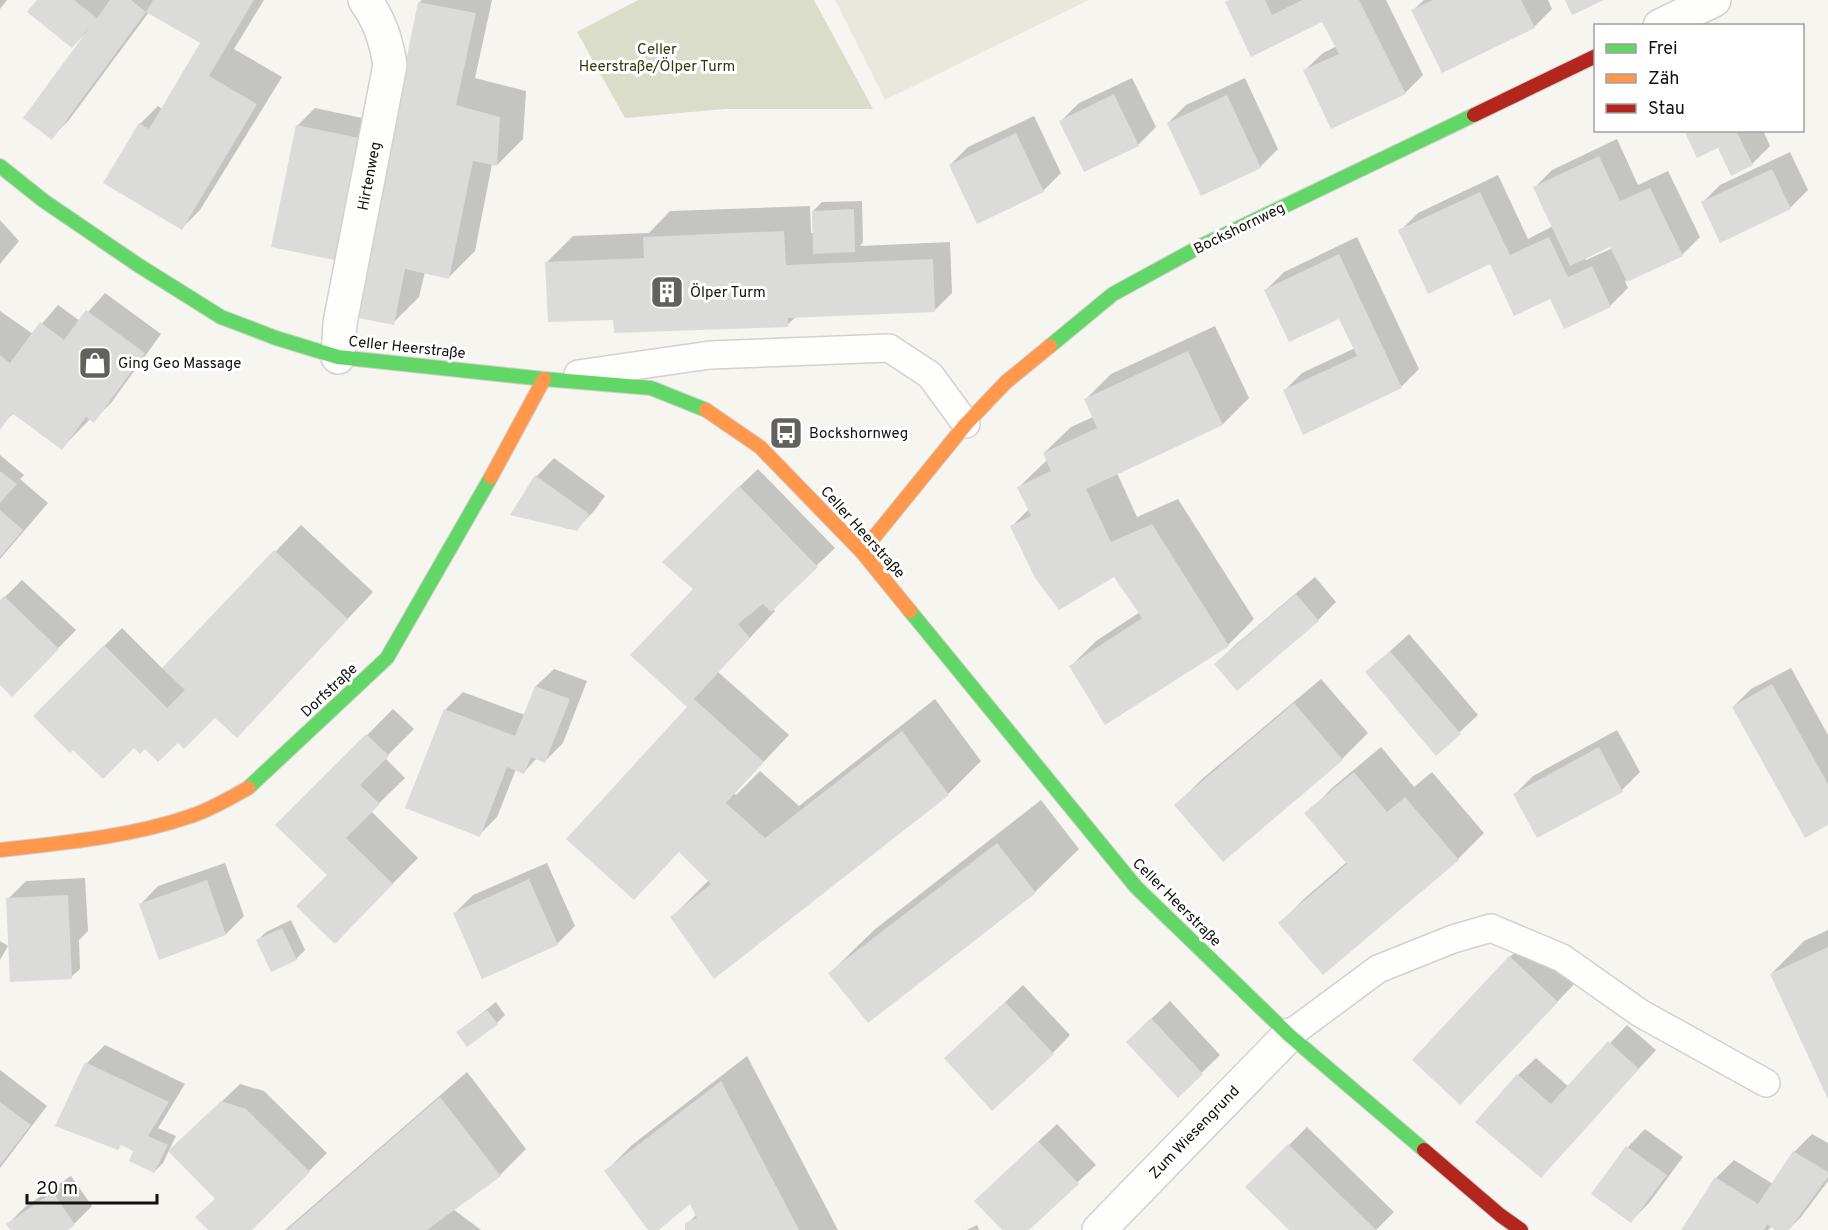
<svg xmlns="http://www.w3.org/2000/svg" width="1828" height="1230" font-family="Overpass,sans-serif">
<rect width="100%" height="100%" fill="#f6f5f0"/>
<polygon fill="#eae8dd" points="835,0 1089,0 885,100"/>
<polygon fill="#daddca" points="638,0 814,0 873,109 725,109 625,118 577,32"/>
<g fill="#0003" fill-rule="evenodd">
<polygon points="0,0 7,0 0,9"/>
<polygon points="38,0 264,0 234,49 282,77 200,210 182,228 140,124 158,106 162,109 202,42 149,12 69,120 51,138 86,35 85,34 72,46"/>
<polygon points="422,0 492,0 475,78 526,91 523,139 497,165 492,164 475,251 449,277 425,272 419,297 393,323 419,3"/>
<polygon points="1229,0 1386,0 1423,75 1405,93 1305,70 1323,53 1337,46 1323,20 1252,55 1226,3"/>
<polygon points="1424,0 1548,0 1552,9 1534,27 1413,10"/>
<polygon points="1132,78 1156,127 1138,145 1061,121 1079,103"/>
<polygon points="1245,78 1278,149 1260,167 1168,123 1186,105"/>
<polygon points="315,108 381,122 338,260 297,126"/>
<polygon points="1034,116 1061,173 1043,191 950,165 968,147"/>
<polygon points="1685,130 1763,130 1770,146 1752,164"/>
<path d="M1617 139 1638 185 1668 171 1700 237 1682 255 1625 281 1628 288 1610 306 1564 327 1551 297 1491 262 1400 231 1418 213 1498 175 1528 239 1553 226 1535 187 1552 170ZM1611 245 1613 248 1586 260 1585 258Z"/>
<polygon points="1790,152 1808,190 1790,208 1702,203 1720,185"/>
<polygon points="862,201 863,242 860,246 950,242 952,293 934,311 797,316 787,325 615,318 547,262 573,236 649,233 670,211 810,206 811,233 814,233 813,211 822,202"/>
<polygon points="0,220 19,241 0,264"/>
<polygon points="1357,237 1419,369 1401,387 1304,433 1284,391 1302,373 1355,348 1340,317 1266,290 1284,272"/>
<polygon points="105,293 161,334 111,403 93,421 90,419 62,448 14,413 0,426 0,311 33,334 58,305 80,321"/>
<polygon points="1215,326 1249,398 1223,424 1117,473 1137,517 1178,499 1254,619 1228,645 1070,667 1096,641 1140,612 1115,575 1012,526 1030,508 1019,487 1047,460 1044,453 1071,427 1093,417 1085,400 1111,374"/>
<polygon points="0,455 24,475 20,479 48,503 0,559"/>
<polygon points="554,458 605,496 594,511 576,529 513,514 537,476"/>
<polygon points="758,469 835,548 772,608 775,611 718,672 789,735 734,793 736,795 760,771 799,806 935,699 981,761 948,794 714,977 672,917 709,880 689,707 695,589 719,506"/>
<polygon points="301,525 373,592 262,710 215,716 178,741 148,749 134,746 73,748 35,716 122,628 163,669"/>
<polygon points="1315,577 1336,602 1318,620 1237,689 1216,664 1234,646"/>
<polygon points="22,580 76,630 12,695 0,683 0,602"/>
<polygon points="1409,634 1478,715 1436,754 1367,672"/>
<polygon points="1791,668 1828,735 1828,824 1733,707 1751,689"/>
<polygon points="554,669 587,681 563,743 545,761 537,758 524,772 516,769 497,817 479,835 445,710 463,692 525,715 536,686"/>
<polygon points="1321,679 1368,733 1342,759 1176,805 1202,779"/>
<polygon points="393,709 414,729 385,758 405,778 371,811 418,858 335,942 329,875 278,825"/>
<polygon points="1617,730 1640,772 1622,790 1538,836 1515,794 1533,776"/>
<polygon points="1381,747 1414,787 1432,772 1484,833 1458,859 1280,923 1306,897 1347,862 1307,814 1332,788"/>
<polygon points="1041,800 1079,849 1035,892 868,1021 830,973 874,930"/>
<polygon points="225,863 244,916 226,934 160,958 141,904 158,886"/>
<polygon points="547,863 575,926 557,944 455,913 473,895"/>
<polygon points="85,878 88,931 79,940 80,969 71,977 8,899 26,881"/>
<polygon points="291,920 305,950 296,959 272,970 257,941 266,932"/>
<polygon points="1828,930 1828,1095 1771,974 1804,941"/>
<polygon points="1536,931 1583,975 1460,1103 1510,957"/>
<polygon points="0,941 8,946 0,960"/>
<polygon points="1023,985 1070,1035 1053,1053 964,1041"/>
<polygon points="1170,1001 1220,1055 1178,1096 1146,1024"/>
<polygon points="496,1002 505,1015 497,1023 458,1032"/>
<polygon points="1627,1025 1656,1050 1541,1176 1518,1075 1536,1058 1569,1087"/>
<polygon points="105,1045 185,1084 158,1128 176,1136 163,1163 154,1172 135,1151 122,1144 57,1125 87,1063"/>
<polygon points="747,1056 838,1230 686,1230 687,1224 697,1214 691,1201 657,1230 650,1230 606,1171 632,1145"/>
<polygon points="0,1070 47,1106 0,1168"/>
<polygon points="467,1072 526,1149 500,1175 453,1209 481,1230 285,1230"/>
<polygon points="240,1084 264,1091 327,1153 250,1230 210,1230 217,1198 188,1134"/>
<polygon points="1057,1124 1096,1165 1027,1230 1004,1230 994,1183"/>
<polygon points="1307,1127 1394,1212 1376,1230 1291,1230 1247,1187"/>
<polygon points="1645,1129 1683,1157 1649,1203 1631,1221 1593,1194 1628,1147"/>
<polygon points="1812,1134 1828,1143 1828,1181 1801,1217 1788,1230 1778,1230 1772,1226 1768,1230 1683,1230 1716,1178 1734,1160 1773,1184 1794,1152"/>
<polygon points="71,1176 92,1206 74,1224 66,1230 12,1230 8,1224 26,1206"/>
<polygon points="977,1225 979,1230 967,1230"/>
</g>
<g fill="#dbdbda">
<polygon points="37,0 74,0 97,18 110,0 131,0 146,12 52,140 23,118 90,27 72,48 27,12"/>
<polygon points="153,0 254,0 209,76 257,104 182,230 103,183 139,123 149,129 200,43 146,12"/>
<polygon points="1229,0 1265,0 1272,15 1302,0 1359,0 1406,94 1331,129 1303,70 1339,54 1322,22 1251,57 1225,2"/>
<polygon points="1433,0 1521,0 1535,28 1442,73 1411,10"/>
<polygon points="1565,0 1604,0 1572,15"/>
<polygon points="418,2 476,13 456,105 500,117 497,166 473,161 449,279 405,269 394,325 354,317"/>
<polygon points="1114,94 1139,146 1084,172 1059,121"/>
<polygon points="1227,95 1261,168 1201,196 1167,123"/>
<polygon points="296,125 364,139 339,261 271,247"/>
<polygon points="1684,130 1736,130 1753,165 1731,176 1718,148 1697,158"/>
<polygon points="1016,133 1044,192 977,224 949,165"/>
<polygon points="1599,156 1620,201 1650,188 1683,256 1627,282 1610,247 1570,266 1533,187"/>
<polygon points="1772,169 1791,209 1720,243 1701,202"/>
<polygon points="1480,192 1510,255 1549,237 1568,277 1592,266 1611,307 1564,329 1550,299 1514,316 1490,264 1428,294 1398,230"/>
<polygon points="854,209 855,252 813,254 812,211"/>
<polygon points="784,231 786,265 933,259 935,312 788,318 788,327 614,333 613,320 548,322 545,262 644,258 643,237"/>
<polygon points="1339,254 1402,388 1303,435 1283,390 1357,356 1339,319 1289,342 1264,290"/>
<polygon points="86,310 145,353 94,423 86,417 62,450 12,413 0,430 0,355 10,363 40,322 64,340"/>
<polygon points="1188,351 1223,425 1086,489 1111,542 1152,524 1229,646 1105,725 1069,666 1142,618 1114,577 1059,610 1035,578 1010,526 1031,516 1017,487 1051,471 1043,453 1097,428 1084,399"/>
<polygon points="0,471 17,484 0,503"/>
<polygon points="535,475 589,514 577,531 510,515"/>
<polygon points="739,486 818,567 771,612 763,604 738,624 750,638 694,699 764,762 726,803 765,838 902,731 949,795 714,979 670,917 711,884 679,852 634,900 566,839 687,707 630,655 693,589 662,562"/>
<polygon points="0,510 23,530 0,557"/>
<polygon points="274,550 348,619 237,738 215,718 184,749 178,743 158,762 145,749 140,754 134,748 103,779 73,750 70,753 33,716 104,645 167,708 185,690 162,668"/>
<polygon points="1296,594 1319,621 1237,691 1214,664"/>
<polygon points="4,596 59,649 12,697 0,685 0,600"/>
<polygon points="1390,651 1461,734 1436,756 1365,672"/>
<polygon points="1772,684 1828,784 1828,825 1805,838 1732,707"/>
<polygon points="535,686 570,699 545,763 531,757 524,774 507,767 480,837 405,808 444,709 515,736"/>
<polygon points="1294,703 1343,760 1223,862 1174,805"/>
<polygon points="366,734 389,756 360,785 380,804 346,838 393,884 335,944 296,906 327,875 275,825"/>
<polygon points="1599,747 1623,792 1537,838 1513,794"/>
<polygon points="1354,772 1387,812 1405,797 1459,860 1323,975 1278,923 1347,864 1304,813"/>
<polygon points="997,843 1036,893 868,1023 828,973"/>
<polygon points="529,879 558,945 482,979 453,913"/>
<polygon points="207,880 226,935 159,960 139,904"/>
<polygon points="68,895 72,979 10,982 6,898"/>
<polygon points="282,928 297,960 271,972 256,940"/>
<polygon points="1828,947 1828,1099 1770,974"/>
<polygon points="1509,956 1558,1002 1460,1105 1412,1060"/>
<polygon points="1005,1002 1054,1054 992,1111 944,1058"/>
<polygon points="487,1010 498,1024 467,1047 456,1032"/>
<polygon points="1151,1018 1203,1074 1178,1098 1126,1042"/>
<polygon points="1608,1041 1639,1069 1541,1178 1475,1122 1517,1074 1551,1104"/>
<polygon points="85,1062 169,1102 148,1136 168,1145 154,1173 129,1161 133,1151 121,1145 118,1150 55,1126"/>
<polygon points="721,1081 799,1230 685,1230 685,1223 697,1218 690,1204 659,1230 648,1230 604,1171"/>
<polygon points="440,1097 501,1176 427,1230 287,1230"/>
<polygon points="221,1101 246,1109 310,1172 252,1230 208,1230 195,1217 215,1199 168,1151"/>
<polygon points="0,1102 31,1125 0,1165"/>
<polygon points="1038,1141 1079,1184 1029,1230 1002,1230 974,1201"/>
<polygon points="1288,1144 1376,1230 1289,1230 1245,1187"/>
<polygon points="1626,1146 1667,1175 1631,1223 1591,1194"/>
<polygon points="1793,1151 1828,1172 1828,1177 1789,1230 1775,1230 1767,1224 1764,1230 1681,1230 1715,1177 1758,1204"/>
<polygon points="53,1192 75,1225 68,1230 10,1230 6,1224"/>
</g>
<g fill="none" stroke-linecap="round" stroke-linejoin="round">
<g stroke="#d2d1cd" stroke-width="30">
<g id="lane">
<polyline points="578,374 710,355 889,348 930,375 966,424"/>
<polyline points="1289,1035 1378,969 1453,939 1491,928 1562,958 1640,1013 1766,1083"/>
</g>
</g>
<g stroke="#d2d1cd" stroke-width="36">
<g id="street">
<polyline points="1660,26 1714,0"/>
<path d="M338 357 340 323 390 65C386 40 380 21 365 0"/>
<polyline points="1099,1230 1289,1035"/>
</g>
</g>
<g stroke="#d2d1cd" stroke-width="16">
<g id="fast">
<polyline points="0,166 44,201 138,265 221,317 276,338 338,357 544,379 651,388 706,410"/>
<polyline points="1050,346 1113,294 1201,246 1474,115"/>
<polyline points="910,611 1136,887 1289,1035 1424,1150"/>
<polyline points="248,788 387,658 491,477"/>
</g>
</g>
<g stroke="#d2d1cd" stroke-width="16">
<g id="slow">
<polyline points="706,410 760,447 862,552 910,611"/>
<polyline points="491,477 544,379"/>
<polyline points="862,552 966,424 1006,382 1050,346"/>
<path d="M0 850C63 843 130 837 191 816 210 810 230 798 248 788"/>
</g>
</g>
<g stroke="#d2d1cd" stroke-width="16">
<g id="jam">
<polyline points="1474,115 1596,56"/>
<polyline points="1424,1150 1500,1215 1521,1230"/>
</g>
</g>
<use href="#lane" stroke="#fefefd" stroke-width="27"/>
<use href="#street" stroke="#fefefd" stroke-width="33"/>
<use href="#fast" stroke="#63d668" stroke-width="14"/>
<use href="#slow" stroke="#ff974d" stroke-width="14"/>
<use href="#jam" stroke="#b3261e" stroke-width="14"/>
</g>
<defs>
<g id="building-square" transform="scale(1.725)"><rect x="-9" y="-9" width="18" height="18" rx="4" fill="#62615d" stroke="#fff"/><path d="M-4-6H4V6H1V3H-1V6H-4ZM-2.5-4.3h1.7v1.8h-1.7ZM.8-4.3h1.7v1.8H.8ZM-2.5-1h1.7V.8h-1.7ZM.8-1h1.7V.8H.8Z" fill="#fff"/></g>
<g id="shop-square" transform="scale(1.725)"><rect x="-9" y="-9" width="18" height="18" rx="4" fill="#62615d" stroke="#fff"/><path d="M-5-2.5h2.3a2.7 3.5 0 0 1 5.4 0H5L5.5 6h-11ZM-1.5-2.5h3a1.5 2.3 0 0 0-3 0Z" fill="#fff"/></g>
<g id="bus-square" transform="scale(1.725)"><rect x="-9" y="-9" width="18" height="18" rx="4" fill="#62615d" stroke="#fff"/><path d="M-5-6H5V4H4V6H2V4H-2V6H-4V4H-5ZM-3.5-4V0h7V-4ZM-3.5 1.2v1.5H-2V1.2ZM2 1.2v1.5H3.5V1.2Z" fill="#fff"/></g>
</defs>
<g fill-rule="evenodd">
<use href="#building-square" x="667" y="292"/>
<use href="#shop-square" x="95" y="363"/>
<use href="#bus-square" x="786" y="433"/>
</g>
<g text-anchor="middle" stroke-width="6" stroke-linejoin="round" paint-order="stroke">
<g font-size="15" fill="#33370e" stroke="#fff">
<text x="657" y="54">Celler<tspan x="657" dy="17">Heerstraße/Ölper Turm</tspan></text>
</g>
<g font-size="15" fill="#12110e" stroke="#fff">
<text transform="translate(369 176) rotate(-79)" y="5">Hirtenweg</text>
<text transform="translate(1239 228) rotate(-26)" y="5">Bockshornweg</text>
<text transform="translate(407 347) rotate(6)" y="5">Celler Heerstraße</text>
<text transform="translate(863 532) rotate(48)" y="5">Celler Heerstraße</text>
<text transform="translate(329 690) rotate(-43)" y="5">Dorfstraße</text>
<text transform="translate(1177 902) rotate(45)" y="5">Celler Heerstraße</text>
<text transform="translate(1194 1132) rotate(-46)" y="5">Zum Wiesengrund</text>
</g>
<g font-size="15" fill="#12110e" stroke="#fff" text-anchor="start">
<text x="690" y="297">Ölper Turm</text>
<text x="118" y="368">Ging Geo Massage</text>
<text x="809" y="438">Bockshornweg</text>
</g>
</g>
<rect x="1594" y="24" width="210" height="108" fill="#ffffff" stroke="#a0a09f" stroke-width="1.5"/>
<rect x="1606" y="44" width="30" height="9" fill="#63d668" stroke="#a0a09f" stroke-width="1.5"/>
<text x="1648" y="54" font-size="18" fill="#12110e">Frei</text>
<rect x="1606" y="74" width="30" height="9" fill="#ff974d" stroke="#a0a09f" stroke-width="1.5"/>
<text x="1648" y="84" font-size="18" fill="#12110e">Zäh</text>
<rect x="1606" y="104" width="30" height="9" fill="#b3261e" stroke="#a0a09f" stroke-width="1.5"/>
<text x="1648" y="114" font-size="18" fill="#12110e">Stau</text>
<path d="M27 1194v9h130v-9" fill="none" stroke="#12110e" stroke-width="3"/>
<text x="36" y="1194" font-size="18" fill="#12110e" stroke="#ffffff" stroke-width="4.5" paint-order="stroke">20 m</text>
</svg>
